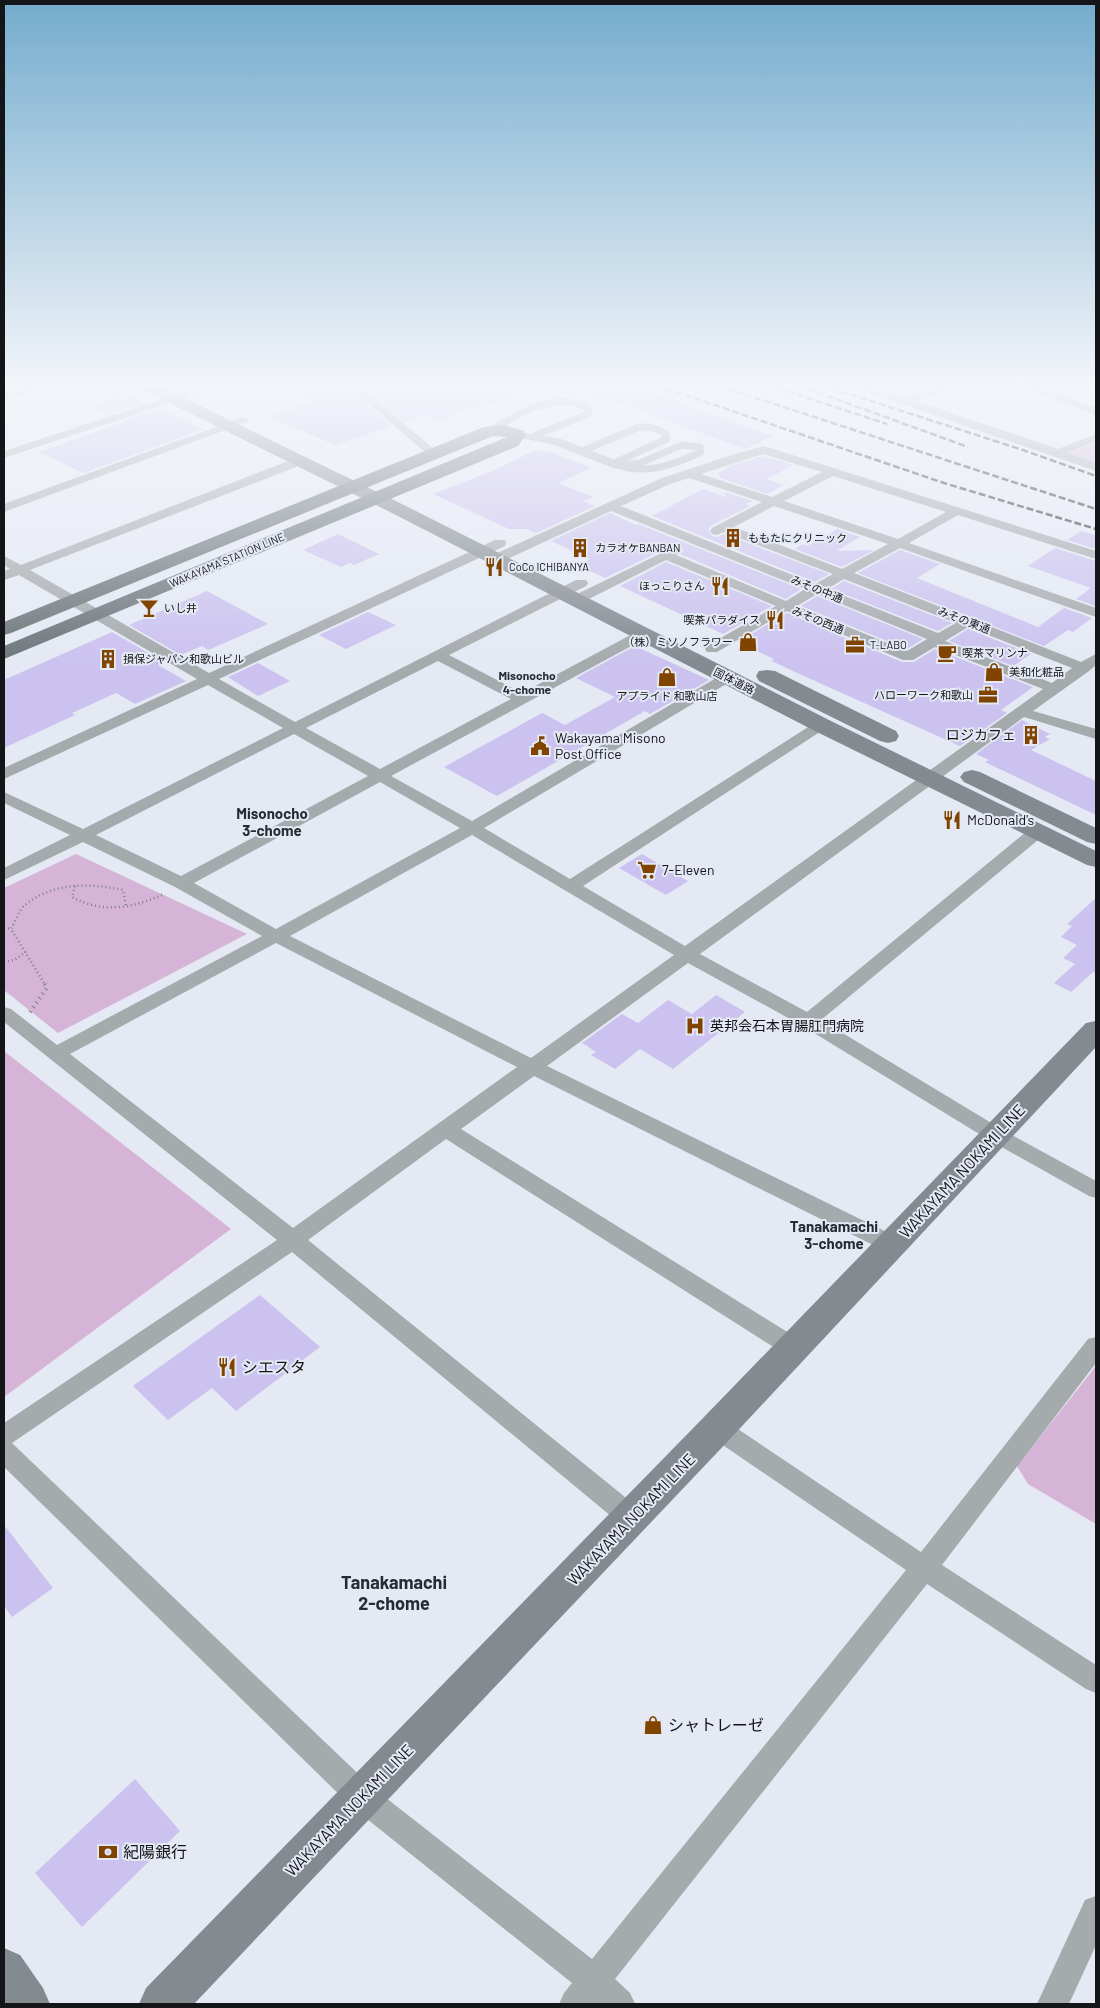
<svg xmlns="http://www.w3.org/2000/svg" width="1100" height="2008" font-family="Barlow,'Noto Sans JP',sans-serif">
<rect width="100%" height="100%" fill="#e4e9f4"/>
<g fill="#d6b4d7">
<polygon points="1096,442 1096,464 1069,453"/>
<polygon points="76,854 247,934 58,1033 4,990 4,888"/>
<polygon points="4,1051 231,1229 4,1397"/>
<polygon points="1096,1366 1096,1524 1028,1484 1017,1466"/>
</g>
<g fill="#cbc2ef">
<polygon points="357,382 545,382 490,404 464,410 439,421 424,415 404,421"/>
<polygon points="569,382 622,382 773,436 745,449 568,384"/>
<polygon points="343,384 392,426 335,445 270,417 313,401 307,392"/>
<polygon points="132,397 145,403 108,415 90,406 116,398 121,400"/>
<polygon points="158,409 204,429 83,473 40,452"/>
<polygon points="533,451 548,451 591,468 558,483 593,497 583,501 595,506 536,533 527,529 509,529 433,494 492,471"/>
<polygon points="763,456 793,465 767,479 784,485 767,494 720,478 718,473 730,466"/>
<polygon points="703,489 726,497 724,492 753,501 746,504 750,506 712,525 708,530 712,536 717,537 724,534 829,574 815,582 652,516"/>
<polygon points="610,513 636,525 638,524 801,589 786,599 680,554 684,550 675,544 605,578 577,565 590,559 551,541"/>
<polygon points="837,529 860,537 836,551 874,550 842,567 795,549 803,544 807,546"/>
<polygon points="1081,531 1096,535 1096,549 1067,540"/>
<polygon points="338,534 379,554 354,565 350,563 341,567 303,550"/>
<polygon points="1055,548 1096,561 1096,606 1076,599 1091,588 1028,566"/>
<polygon points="900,550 940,564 917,578 1038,627 1064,608 1092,618 1073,632 1068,630 1044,646 858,573"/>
<polygon points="666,562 772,606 723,634 620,586"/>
<polygon points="844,581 952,623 938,631 831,589"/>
<polygon points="207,591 268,624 208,650 202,646 181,655 129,625"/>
<polygon points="817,596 923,639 907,649 801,606"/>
<polygon points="368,612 396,625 346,649 319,635"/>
<polygon points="787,613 902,662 914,662 935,649 1033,687 1001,710 1007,713 960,746 795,672 772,661 774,659 738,642"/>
<polygon points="968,629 1031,654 1013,666 949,641"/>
<polygon points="112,632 164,662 158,665 186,681 135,704 116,693 72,713 75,715 4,748 4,680"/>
<polygon points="635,646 709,680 650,714 645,711 497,796 444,767 542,713 565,725 615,697 576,678"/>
<polygon points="258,663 290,681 258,696 228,677"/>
<polygon points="1022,720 1050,734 1045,737 1050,739 1031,750 1096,781 1096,815 985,762 989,760 976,754"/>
<polygon points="642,854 688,881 666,895 619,868"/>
<polygon points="1096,898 1096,973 1093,972 1071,992 1054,983 1075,964 1063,958 1077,945 1061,937 1072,926 1067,924"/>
<polygon points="716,995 745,1012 673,1069 640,1049 615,1069 591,1055 596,1052 582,1043 622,1014 638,1023 668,1000 692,1014"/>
<polygon points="260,1295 320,1347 236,1411 212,1388 168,1420 133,1386"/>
<polygon points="4,1525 53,1588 12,1617 4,1606"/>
<polygon points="135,1779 180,1831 82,1927 35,1873"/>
</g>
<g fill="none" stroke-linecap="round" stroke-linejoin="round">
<g stroke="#7e8289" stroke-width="2.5" stroke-dasharray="1 3" stroke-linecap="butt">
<path d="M75 886 72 897C103 914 133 908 164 894"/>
<polyline points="4,928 11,929"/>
<polyline points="4,962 14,960 26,952"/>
<path d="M44 983 11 929C15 922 19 910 25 905 53 882 90 883 123 890L126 906"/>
</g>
<polyline stroke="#7e8289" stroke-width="4" stroke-dasharray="1 4.5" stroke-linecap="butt" points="30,1012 47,988 43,981"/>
<g stroke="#a5aaad" stroke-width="7">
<path d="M490 431C517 414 558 389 589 409L588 414 536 435"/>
<path d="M682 445 700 447 701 452C673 465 647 475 617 465L640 463Z"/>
<polyline points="582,451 639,427 651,427 665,433 667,439 614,463"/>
</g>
<g fill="#a5aaad" fill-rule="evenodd">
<polygon points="41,382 55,382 54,384 4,400 4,393"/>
<polygon points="214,382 228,382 227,384 4,458 4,451"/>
<polygon points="344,382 355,382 436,451 438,453 436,455 428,455"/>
<polygon points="842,382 856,382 905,397 951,382 965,382 964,384 916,401 1058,449 1096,434 1096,441 1068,453 1096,463 1096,471 843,384"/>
<polygon points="1014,382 1028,382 1096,408 1096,415 1015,384"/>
<polygon points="243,417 249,420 247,422 4,512 4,504"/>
<polygon points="518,432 561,439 621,462 623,465 617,469 613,468 552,444 514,437 512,435 514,433"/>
<path d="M764 446 1096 551V559L958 515 909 543 1096 608V617L900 548 854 573 1081 662 1096 654V665L1089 671 1033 711 1096 729V739L1024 717 700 954 807 1012 1032 827H1044L1046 831 1044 835 821 1020 1003 1130 1096 1181V1198L1089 1196 989 1140 801 1025 688 963 547 1066 901 1239 904 1245 901 1251 893 1253 885 1251 534 1076 461 1129 802 1341 806 1348 802 1355 794 1357 786 1355 446 1139 308 1240 641 1510 645 1518 641 1526 632 1529 623 1526 292 1252 12 1443 372 1787 592 1959 906 1570 708 1435 705 1428 708 1421 717 1418 726 1421 921 1552 1088 1339 1096 1337V1363L942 1565 1096 1665V1693L1086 1689 927 1584 615 1979 630 1993 635 2004H559L564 1993 572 1983 352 1807 4 1467V1423L277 1240 4 1022V1007L11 1009 57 1045 262 936 175 887 83 842 4 880V868L70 835 4 803V792L83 829 283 728 208 685 4 779V768L197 679 19 575 4 580V571L10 569 4 565V556L21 565 296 458H304L306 461 304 464 30 570 209 673 495 540H505L506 543 505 546 219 679 295 722 576 580H586L588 583 586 586 449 655 522 693 638 631H648L650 634 648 637 391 776 472 821 723 674H733L735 677 733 680 484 828 570 879 816 722H826L829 725 826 728 583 886 685 946 1043 689 935 647 913 660H903L787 611 717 652H707L705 649 707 646 776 606 666 560 581 603H571L569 600 571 597 676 546 682 550 676 555 786 601 805 589 611 511 501 562 496 563 489 559 491 556 662 478 735 454ZM763 454 822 472 772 497 701 474ZM833 476 946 512 898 539 784 501ZM689 478 762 502 712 528 710 531 712 534 716 535 724 532 833 574 815 584 621 506 670 484ZM774 506 888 544 842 569 734 527ZM844 579 956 623 938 633 827 589ZM817 594 927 639 907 651 797 606ZM968 627 1072 668 1052 683 945 641ZM438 661 511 699 380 769 306 728ZM294 734 368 776 181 876 96 835ZM380 782 460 828 276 929 194 883ZM472 835 674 955 531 1058 290 936ZM276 943 517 1067 293 1228 70 1054Z"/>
<polygon points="1096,1896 1096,1945 1069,2004 1037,2004 1085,1900"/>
</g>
<g fill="#848b90" fill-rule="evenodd">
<polygon points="131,382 151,382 406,506 829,720 1096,851 1096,867 1087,865 813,730 394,514 133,385"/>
<polygon points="767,670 775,671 896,731 899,736 896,741 888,743 880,741 759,681 756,676 759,671"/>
<polygon points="972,770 980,772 1096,828 1096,844 1087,842 964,782 960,777 964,772"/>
<polygon points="1096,1021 1096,1047 730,1439 194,2004 139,2004 146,1988 704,1417 1086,1023"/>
<polygon points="4,1948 20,1955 43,1988 50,2004 4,2004"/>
</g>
<polygon fill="#6d767a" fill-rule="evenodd" points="504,425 524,431 526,435 518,446 4,659 4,646 507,437 493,436 11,633 4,635 4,622 484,427"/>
<g stroke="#303237" stroke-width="2.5" stroke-dasharray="7 3" stroke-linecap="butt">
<polyline points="647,382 944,483 1096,529"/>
<polyline points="707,382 1096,509"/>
<polyline points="759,382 887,424"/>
<polyline points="789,382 968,447"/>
<polyline points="812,382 1020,449 1096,476"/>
</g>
</g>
<linearGradient id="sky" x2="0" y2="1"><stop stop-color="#74accd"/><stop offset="0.58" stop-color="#f3f5fa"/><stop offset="1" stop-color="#f3f5fa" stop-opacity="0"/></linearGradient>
<rect width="1100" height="663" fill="url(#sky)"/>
<defs>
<g id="building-bare" transform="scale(1.5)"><path d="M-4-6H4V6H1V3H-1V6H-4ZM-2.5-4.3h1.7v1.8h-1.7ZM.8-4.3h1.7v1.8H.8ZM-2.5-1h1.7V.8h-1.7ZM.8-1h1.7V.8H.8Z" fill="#804400" stroke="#e4e9f4" stroke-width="2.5" paint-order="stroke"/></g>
<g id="restaurant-bare" transform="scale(1.5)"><path d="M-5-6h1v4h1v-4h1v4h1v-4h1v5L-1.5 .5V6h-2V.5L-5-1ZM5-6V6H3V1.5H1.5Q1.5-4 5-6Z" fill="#804400" stroke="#e4e9f4" stroke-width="2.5" paint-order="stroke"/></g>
<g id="bar-bare" transform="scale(1.5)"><path d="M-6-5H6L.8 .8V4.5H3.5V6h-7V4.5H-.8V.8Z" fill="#804400" stroke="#e4e9f4" stroke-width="2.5" paint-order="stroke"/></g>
<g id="shop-bare" transform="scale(1.5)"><path d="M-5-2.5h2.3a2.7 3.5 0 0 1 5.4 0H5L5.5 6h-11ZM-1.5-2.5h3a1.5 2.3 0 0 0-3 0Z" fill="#804400" stroke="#e4e9f4" stroke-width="2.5" paint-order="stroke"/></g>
<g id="office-bare" transform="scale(1.5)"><path d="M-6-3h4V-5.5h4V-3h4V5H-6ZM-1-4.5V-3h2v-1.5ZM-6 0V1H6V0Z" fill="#804400" stroke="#e4e9f4" stroke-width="2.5" paint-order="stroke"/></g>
<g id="cafe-bare" transform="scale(1.5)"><path d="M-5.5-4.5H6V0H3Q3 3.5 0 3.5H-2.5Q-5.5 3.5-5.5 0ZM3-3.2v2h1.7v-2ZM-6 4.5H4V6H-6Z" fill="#804400" stroke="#e4e9f4" stroke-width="2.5" paint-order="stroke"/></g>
<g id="civic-bare" transform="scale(1.5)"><path d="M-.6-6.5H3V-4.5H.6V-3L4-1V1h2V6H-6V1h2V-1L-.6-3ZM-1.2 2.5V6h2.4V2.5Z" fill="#804400" stroke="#e4e9f4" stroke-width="2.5" paint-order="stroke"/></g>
<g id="supermarket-bare" transform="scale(1.5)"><path d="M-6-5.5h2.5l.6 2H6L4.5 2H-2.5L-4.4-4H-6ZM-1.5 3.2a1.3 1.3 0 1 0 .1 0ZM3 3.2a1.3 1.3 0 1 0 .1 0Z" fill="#804400" stroke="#e4e9f4" stroke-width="2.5" paint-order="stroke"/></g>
<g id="hospital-bare" transform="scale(1.5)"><path d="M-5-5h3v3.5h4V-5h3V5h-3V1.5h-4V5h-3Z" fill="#804400" stroke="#e4e9f4" stroke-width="2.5" paint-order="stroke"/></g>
<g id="bank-bare" transform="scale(1.5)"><path d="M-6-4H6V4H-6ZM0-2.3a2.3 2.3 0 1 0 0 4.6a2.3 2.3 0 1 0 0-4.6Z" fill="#804400" stroke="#e4e9f4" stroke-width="2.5" paint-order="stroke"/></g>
</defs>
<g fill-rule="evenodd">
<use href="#building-bare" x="733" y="538"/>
<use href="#building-bare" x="580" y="548"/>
<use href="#restaurant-bare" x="494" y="567"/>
<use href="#restaurant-bare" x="720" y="586"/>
<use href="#bar-bare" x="149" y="608"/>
<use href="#restaurant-bare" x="775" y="620"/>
<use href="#shop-bare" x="748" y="642"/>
<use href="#office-bare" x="855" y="645"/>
<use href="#cafe-bare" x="947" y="653"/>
<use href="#building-bare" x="108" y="659"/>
<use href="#shop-bare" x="994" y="672"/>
<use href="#shop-bare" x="667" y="677"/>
<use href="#office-bare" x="988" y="695"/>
<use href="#building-bare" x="1031" y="735"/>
<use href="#civic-bare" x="540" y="746"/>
<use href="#restaurant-bare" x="952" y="820"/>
<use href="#supermarket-bare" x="647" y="870"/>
<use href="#hospital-bare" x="695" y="1026"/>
<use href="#restaurant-bare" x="227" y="1367"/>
<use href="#shop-bare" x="653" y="1725"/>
<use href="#bank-bare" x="108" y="1852"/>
</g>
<g text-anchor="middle" stroke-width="4" stroke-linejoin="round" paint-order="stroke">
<g font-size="11" fill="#131518" stroke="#e4e9f4" text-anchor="start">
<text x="748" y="542">ももたにクリニック</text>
<text x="595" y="552">カラオケBANBAN</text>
<text x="509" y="571">CoCo ICHIBANYA</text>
<text x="705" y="590" text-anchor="end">ほっこりさん</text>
<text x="164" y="612">いし井</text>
<text x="760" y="624" text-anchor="end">喫茶パラダイス</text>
<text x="733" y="646" text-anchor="end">（株）ミソノフラワー</text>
<text x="870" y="649">T-LABO</text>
<text x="962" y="657">喫茶マリンナ</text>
<text x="123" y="663">損保ジャパン和歌山ビル</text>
<text x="1009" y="676">美和化粧品</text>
<text x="973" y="699" text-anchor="end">ハローワーク和歌山</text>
<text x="667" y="700" text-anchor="middle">アプライド 和歌山店</text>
</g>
<g font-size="11" fill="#131518" stroke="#e4e9f4">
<text transform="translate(227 560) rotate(-23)" y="4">WAKAYAMA STATION LINE</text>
<text transform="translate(817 589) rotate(22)" y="4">みその中通</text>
<text transform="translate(818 620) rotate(22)" y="4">みその西通</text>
<text transform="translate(964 620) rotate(21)" y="4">みその東通</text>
<text transform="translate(734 681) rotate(27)" y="4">国体道路</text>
</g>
<g font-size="12" font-weight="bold" fill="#272c33" stroke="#e4e9f4">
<text x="527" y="680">Misonocho<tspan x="527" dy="14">4-chome</tspan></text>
</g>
<g font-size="14" fill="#131518" stroke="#e4e9f4" text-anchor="start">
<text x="1016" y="740" text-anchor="end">ロジカフェ</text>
<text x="555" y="743">Wakayama Misono<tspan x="555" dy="16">Post Office</tspan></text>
<text x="967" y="825">McDonald's</text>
<text x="662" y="875">7-Eleven</text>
<text x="710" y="1031">英邦会石本胃腸肛門病院</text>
</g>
<g font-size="15" font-weight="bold" fill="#272c33" stroke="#e4e9f4">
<text x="272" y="819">Misonocho<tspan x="272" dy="17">3-chome</tspan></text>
<text x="834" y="1232">Tanakamachi<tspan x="834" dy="17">3-chome</tspan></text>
</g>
<g font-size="16" fill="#131518" stroke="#e4e9f4">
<text transform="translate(962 1171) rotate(-47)" y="6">WAKAYAMA NOKAMI LINE</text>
<text transform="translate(631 1519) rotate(-46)" y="6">WAKAYAMA NOKAMI LINE</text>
<text transform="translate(349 1810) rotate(-46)" y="6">WAKAYAMA NOKAMI LINE</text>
</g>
<g font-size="16" fill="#131518" stroke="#e4e9f4" text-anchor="start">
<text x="242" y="1373">シエスタ</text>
<text x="668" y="1731">シャトレーゼ</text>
<text x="123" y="1858">紀陽銀行</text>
</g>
<g font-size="18" font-weight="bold" fill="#272c33" stroke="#e4e9f4">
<text x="394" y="1589">Tanakamachi<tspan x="394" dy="21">2-chome</tspan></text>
</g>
</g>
<rect width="1100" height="2008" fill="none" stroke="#131518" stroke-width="10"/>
</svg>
